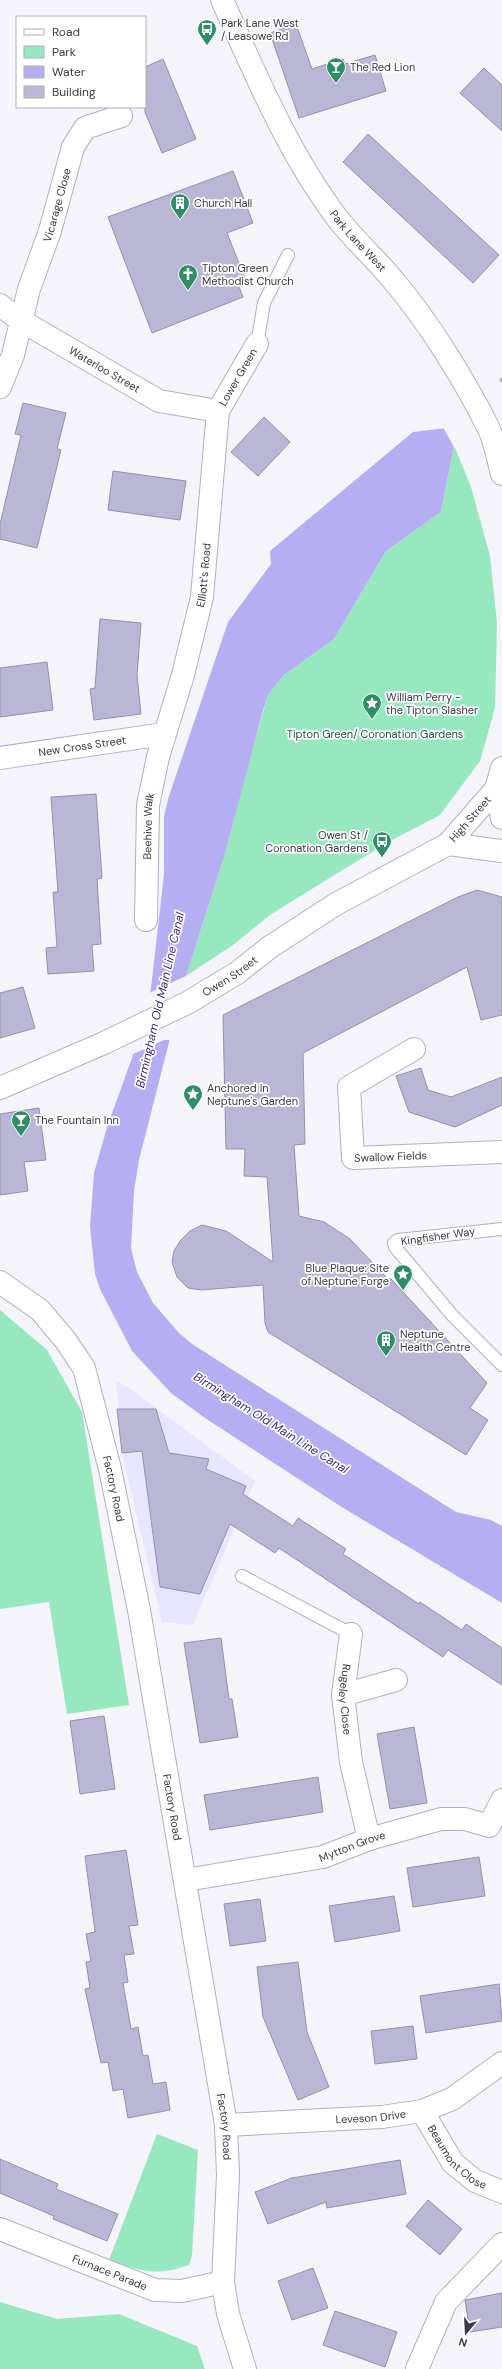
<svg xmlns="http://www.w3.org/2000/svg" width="502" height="2369" font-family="'DM Sans',sans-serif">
<rect width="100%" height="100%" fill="#f4f4fa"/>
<polygon fill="#e8e6fe" points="116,1381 129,1388 255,1481 193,1625 162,1622 122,1453"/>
<g fill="#97e7bf">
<polygon points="454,445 471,487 490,556 497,623 495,708 480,761 440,815 394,839 344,869 270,915 233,945 186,976 224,857 245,775 268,695 284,675 334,639 386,551 441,512"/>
<polygon points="0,1310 47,1350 82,1412 129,1705 67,1714 49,1602 0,1609"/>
<path d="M157 2134 198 2150 192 2255 189 2265C154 2277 142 2271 109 2260Z"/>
<polygon points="0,2302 57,2319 119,2314 197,2346 205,2369 0,2369"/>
</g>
<polygon fill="#b6aef2" points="502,377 502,396 453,440 454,445 441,512 386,551 334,639 284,675 268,695 262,714 224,857 186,976 139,1160 134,1191 131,1248 137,1272 153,1303 179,1333 192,1344 456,1512 491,1520 502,1526 502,1603 340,1506 205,1418 171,1393 132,1351 100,1289 95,1274 90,1227 94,1173 108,1124 132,1058 151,988 164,874 164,816 169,796 228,622 271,564 270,551 413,432 446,428"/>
<g fill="#f4f4fa">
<polygon points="498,379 502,383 502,399 455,441 455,449 443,427"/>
<polygon points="188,975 173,1040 164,1040 131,1055 147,994"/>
</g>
<g fill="#bab7d6" stroke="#9390ae">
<polygon points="296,24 312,69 343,59 345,64 375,55 386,91 299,118 270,33"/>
<polygon points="163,59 196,139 162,153 145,112 145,67"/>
<polygon points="484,68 502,85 502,131 460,93"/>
<polygon points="368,134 499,255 473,283 343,162"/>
<polygon points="233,171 253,223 227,233 246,281 238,284 243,297 152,333 108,217"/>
<polygon points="23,403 66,413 57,449 61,450 37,548 0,539 0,524 21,435 15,434"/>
<polygon points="264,417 290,442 258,476 231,452"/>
<polygon points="113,471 186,481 180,520 108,510"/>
<polygon points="100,619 141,623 137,675 141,714 94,720 90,689 95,688"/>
<polygon points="47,662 53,710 0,717 0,668"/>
<polygon points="96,794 102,878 97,879 101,944 92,945 94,971 48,974 46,948 57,947 53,892 58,892 51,797"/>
<polygon points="477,890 502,897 502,1015 481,1020 467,967 303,1053 305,1144 294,1145 299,1216 324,1222 350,1239 388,1279 391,1279 487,1383 470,1408 488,1420 466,1455 268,1332 265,1323 263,1285 201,1290 188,1288 177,1277 172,1262 174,1251 180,1241 190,1231 202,1225 226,1231 273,1262 267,1177 244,1176 245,1149 226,1149 223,1015 458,897"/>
<polygon points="23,987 35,1028 0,1038 0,993"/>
<polygon points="421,1068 428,1090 451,1097 502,1077 502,1105 455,1127 409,1112 396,1076"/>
<polygon points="39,1108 46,1160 24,1162 28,1191 0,1195 0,1114"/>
<polygon points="117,1409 156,1409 169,1453 209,1459 206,1469 246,1486 243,1494 293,1526 298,1518 346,1549 343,1554 419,1604 420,1602 462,1630 466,1624 502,1648 502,1685 448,1650 443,1657 279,1548 275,1553 230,1524 200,1594 160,1587 142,1451 122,1453"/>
<polygon points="221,1638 229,1699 232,1699 238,1737 200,1743 184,1643"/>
<polygon points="104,1716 115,1789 80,1794 70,1721"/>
<polygon points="414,1727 427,1803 390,1809 377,1734"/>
<polygon points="318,1777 323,1812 210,1830 204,1795"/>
<polygon points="126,1850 138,1925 129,1926 134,1954 124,1955 128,1982 123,1983 131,2029 138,2027 143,2056 148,2055 153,2084 166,2082 170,2110 128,2118 123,2089 113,2091 108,2062 101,2063 85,1989 90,1988 86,1962 91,1961 86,1934 95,1932 85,1856"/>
<polygon points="479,1857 485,1896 413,1907 407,1868"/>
<polygon points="394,1896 400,1931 335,1942 329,1906"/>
<polygon points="260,1899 266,1941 230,1946 224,1904"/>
<polygon points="298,1962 307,2032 329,2087 298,2100 263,2017 257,1967"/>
<polygon points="499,1984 502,2021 426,2033 420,1996"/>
<polygon points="413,2026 417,2059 375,2064 371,2031"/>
<polygon points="0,2159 58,2184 56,2189 118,2214 107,2241 53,2219 54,2216 0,2193"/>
<polygon points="400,2160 406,2194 327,2208 326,2202 268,2224 255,2192 292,2178"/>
<polygon points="428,2200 462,2229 440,2255 406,2226"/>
<polygon points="313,2268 328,2308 292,2320 278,2281"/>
<polygon points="502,2293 502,2327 470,2332 465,2300"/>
<polygon points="335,2311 397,2332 385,2367 323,2345"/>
</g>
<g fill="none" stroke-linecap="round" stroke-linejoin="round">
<g stroke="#b1aecd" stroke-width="14">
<g id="service">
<polyline points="257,344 264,303 288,255"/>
<polyline points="502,1229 398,1240 394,1243 395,1247 452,1315 502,1365"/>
<polyline points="242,1576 351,1634"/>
</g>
</g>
<g stroke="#b1aecd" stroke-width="24">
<g id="minor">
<path id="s1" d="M0 305 20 320 159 401 218 411"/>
<path id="s2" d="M0 387 13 355 29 289 50 231 73 147 85 128 121 116"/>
<path id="s3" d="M0 758 164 734"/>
<path id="s4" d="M146 920 148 805 158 757 183 675 202 597 218 411 257 344"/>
<path id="s5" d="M414 1049 349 1087 353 1158 502 1152"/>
<path id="s6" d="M0 1282 40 1310 66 1341 84 1368 110 1469 139 1610 226 2125 228 2175 223 2282 228 2314 245 2369"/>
<path id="s7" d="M351 1634 343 1695 351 1762 369 1839"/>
<polyline points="343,1695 396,1680"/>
<path id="s8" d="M186 1880 323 1857 369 1839 441 1819H465L489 1826 502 1800"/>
<path id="s9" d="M422 2111 453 2163 475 2181 502 2192"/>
<path id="s10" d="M226 2125 382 2117 422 2111 452 2099 502 2063"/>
<path id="s11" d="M0 2229 155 2290 182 2291 223 2282"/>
<polyline points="417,2369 446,2302 502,2244"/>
</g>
</g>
<g stroke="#b1aecd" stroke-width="24">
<g id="secondary">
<polyline points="448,844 502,851"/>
<path id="s12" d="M0 1088 104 1043 189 1002 237 973 270 947 336 904 448 844 496 789"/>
</g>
</g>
<g stroke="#b1aecd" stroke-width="24">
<g id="primary">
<path id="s13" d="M222 0C256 75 288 153 338 219 355 241 376 259 393 280 428 321 464 379 488 427 495 441 498 459 502 474"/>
<polyline points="502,768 496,789 502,818"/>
</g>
</g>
<use href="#service" stroke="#fff" stroke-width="12"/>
<use href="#minor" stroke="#fff" stroke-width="22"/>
<use href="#secondary" stroke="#fff" stroke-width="22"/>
<use href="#primary" stroke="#fff" stroke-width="22"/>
</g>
<defs>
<g id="bus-pin" transform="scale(1)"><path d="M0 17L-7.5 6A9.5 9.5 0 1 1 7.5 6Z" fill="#308e66" stroke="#fff"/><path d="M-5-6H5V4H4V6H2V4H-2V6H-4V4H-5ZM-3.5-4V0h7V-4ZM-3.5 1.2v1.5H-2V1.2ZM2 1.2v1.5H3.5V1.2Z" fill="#fff"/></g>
<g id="bar-pin" transform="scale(1)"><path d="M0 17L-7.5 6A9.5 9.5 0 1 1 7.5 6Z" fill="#308e66" stroke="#fff"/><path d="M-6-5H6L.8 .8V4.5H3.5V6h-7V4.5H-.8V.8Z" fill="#fff"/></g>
<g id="building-pin" transform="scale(1)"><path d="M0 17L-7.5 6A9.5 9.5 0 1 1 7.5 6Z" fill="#308e66" stroke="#fff"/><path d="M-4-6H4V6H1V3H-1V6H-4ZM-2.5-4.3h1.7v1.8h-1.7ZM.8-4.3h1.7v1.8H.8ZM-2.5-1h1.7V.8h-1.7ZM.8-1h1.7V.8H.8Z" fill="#fff"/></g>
<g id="church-pin" transform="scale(1)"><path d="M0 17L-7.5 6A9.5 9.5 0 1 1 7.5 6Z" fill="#308e66" stroke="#fff"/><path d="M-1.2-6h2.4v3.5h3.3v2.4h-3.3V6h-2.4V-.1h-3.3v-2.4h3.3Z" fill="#fff"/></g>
<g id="sight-pin" transform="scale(1)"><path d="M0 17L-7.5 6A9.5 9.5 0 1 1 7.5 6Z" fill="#308e66" stroke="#fff"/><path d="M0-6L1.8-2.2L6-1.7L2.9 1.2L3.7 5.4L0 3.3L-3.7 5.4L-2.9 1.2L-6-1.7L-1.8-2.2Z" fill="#fff"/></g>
</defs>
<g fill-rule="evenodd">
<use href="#bus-pin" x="207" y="29"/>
<use href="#bar-pin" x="336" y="67"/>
<use href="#building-pin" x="180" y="203"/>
<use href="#church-pin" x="188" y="274"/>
<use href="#sight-pin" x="372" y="703"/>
<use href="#bus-pin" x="382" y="841"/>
<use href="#sight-pin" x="193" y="1094"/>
<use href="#bar-pin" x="21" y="1120"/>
<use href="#sight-pin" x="403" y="1274"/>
<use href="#building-pin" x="386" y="1340"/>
</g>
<g text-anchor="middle" stroke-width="3.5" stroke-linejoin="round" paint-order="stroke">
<g font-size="11" fill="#3a3946" stroke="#fff" text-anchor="start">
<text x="221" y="27">Park Lane West<tspan x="221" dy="13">/ Leasowe Rd</tspan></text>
<text x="350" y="71">The Red Lion</text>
<text x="194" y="207">Church Hall</text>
<text x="202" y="272">Tipton Green<tspan x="202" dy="13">Methodist Church</tspan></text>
<text x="386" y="701">William Perry -<tspan x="386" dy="13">the Tipton Slasher</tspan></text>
<text x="368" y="839" text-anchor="end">Owen St /<tspan x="368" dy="13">Coronation Gardens</tspan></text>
<text x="207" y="1092">Anchored in<tspan x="207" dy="13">Neptune's Garden</tspan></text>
<text x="35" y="1124">The Fountain Inn</text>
<text x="389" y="1272" text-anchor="end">Blue Plaque: Site<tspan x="389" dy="13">of Neptune Forge</tspan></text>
<text x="400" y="1338">Neptune<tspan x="400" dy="13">Health Centre</tspan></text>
</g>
<g font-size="11" fill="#3a3946" stroke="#fff">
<text dy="4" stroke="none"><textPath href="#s2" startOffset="191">Vicarage Close</textPath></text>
<text dy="4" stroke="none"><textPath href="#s13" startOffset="278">Park Lane West</textPath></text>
<text dy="4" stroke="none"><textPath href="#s1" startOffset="123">Waterloo Street</textPath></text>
<text dy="4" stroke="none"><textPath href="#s4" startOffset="556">Lower Green</textPath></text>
<text dy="4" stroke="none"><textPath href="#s4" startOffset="352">Elliott's Road</textPath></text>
<text dy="4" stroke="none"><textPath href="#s3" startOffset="83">New Cross Street</textPath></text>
<text dy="4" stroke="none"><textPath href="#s12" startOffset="545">High Street</textPath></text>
<text dy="4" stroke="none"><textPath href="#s4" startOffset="94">Beehive Walk</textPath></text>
<text dy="4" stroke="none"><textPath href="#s12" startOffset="256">Owen Street</textPath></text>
<text dy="4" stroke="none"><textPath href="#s5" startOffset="184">Swallow Fields</textPath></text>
<text transform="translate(438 1236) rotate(-8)" y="4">Kingfisher Way</text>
<text dy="4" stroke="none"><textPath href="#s6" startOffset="246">Factory Road</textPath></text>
<text dy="4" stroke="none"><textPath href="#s7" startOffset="66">Rugeley Close</textPath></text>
<text dy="4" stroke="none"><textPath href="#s6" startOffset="570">Factory Road</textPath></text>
<text dy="4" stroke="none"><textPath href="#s8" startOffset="170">Mytton Grove</textPath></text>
<text dy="4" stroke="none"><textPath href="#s10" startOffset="145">Leveson Drive</textPath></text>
<text dy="4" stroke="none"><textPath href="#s6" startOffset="894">Factory Road</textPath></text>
<text dy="4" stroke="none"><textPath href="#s9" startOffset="59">Beaumont Close</textPath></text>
<text dy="4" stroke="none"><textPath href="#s11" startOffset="118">Furnace Parade</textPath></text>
</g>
<g font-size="11" fill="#18553b" stroke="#fff">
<text x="375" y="738">Tipton Green/ Coronation Gardens</text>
</g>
<g font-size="12" font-style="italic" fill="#3d2977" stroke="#fff">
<text transform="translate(160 1000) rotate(-77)" y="4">Birmingham Old Main Line Canal</text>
<text transform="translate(271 1423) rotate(32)" y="4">Birmingham Old Main Line Canal</text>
</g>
</g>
<rect x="16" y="16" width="130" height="92" fill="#ffffff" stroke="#b0b0b5"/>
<rect x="24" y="29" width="20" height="6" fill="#ffffff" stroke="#b0b0b5"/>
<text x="52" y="36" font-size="12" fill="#3a3946">Road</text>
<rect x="24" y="46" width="20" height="12" fill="#97e7bf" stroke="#b0b0b5"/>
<text x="52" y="56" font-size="12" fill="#3a3946">Park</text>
<rect x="24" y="66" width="20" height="12" fill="#b6aef2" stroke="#b0b0b5"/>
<text x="52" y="76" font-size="12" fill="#3a3946">Water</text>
<rect x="24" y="86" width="20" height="12" fill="#bab7d6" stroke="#b0b0b5"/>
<text x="52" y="96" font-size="12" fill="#3a3946">Building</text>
<g transform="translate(466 2333) rotate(198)" stroke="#ffffff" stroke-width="3" paint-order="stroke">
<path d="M0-3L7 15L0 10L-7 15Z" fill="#3a3946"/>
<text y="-6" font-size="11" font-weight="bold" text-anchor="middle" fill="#3a3946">N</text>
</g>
</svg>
